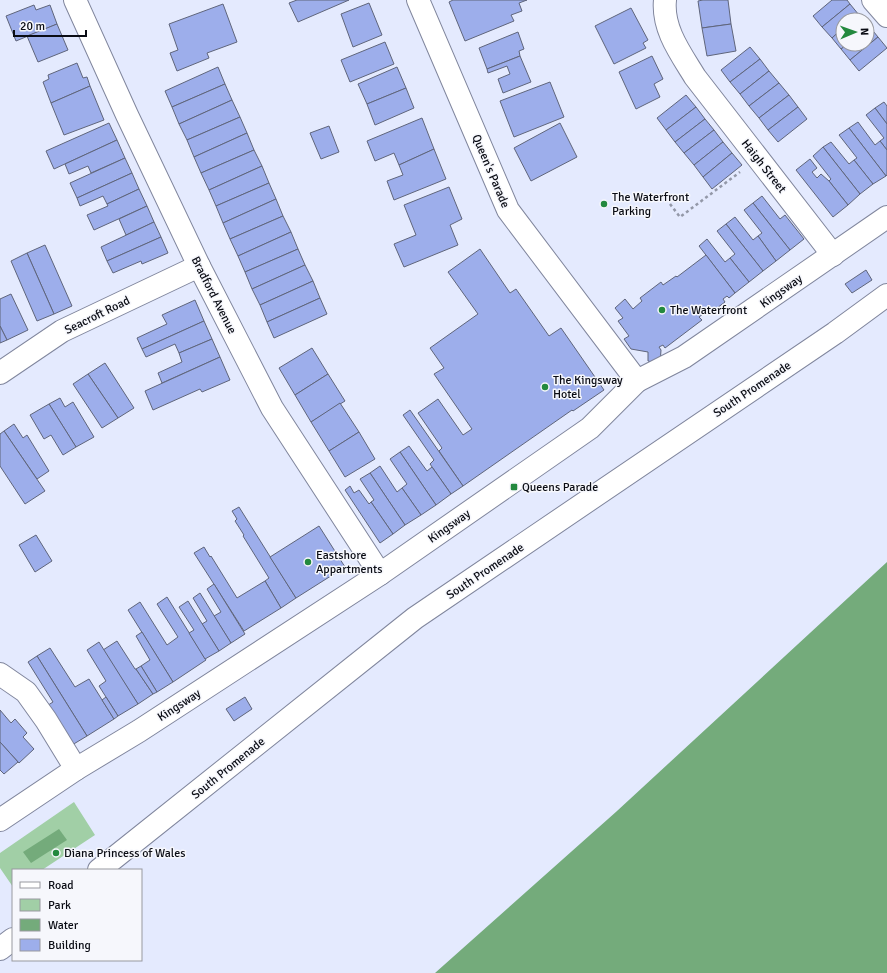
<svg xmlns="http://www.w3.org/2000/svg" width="887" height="973" font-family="Signika,sans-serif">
<rect width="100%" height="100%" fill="#e4eafe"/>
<polygon fill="#a1cfa6" points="74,802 95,835 42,870 13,870 13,887 0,868 0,853"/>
<g fill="#74ab7b">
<polygon points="887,562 887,973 435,973 617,811"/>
<polygon points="59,829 67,840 31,863 23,852"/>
</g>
<g fill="#9daeeb" stroke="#5f657b">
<polygon points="297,0 349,0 298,22 289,3"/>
<polygon points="453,0 527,0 519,3 522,11 511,15 514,21 465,41 449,2"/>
<polygon points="703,0 728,0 731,24 702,28 698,1"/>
<polygon points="832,0 847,0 850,4 822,27 813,16"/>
<polygon points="369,3 382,35 353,47 341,14"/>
<polygon points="223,4 237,42 207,53 209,58 177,71 170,53 178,50 169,24"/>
<polygon points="850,4 859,15 853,20 843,20 843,28 832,38 822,27"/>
<polygon points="34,5 36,10 50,5 57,24 16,41 6,16"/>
<polygon points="631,8 648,40 643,43 646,48 614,64 595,26"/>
<polygon points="859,15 864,20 853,20"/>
<polygon points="57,24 68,50 38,62 27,36"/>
<polygon points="731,24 736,51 707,56 702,28"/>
<polygon points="869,26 878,37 850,60 841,49 847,44 867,44 867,27"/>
<polygon points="843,28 843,44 847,44 841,49 832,38"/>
<polygon points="518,32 524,49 519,51 520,56 487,69 479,48"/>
<polygon points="878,37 887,48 859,71 850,60"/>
<polygon points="385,42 394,64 350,82 341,60"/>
<polygon points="750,47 760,59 730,82 721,70"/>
<polygon points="520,56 531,82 503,93 498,79 510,74 507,66 488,73 487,69"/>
<polygon points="652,56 663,79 654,84 660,97 636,109 619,72"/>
<polygon points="760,59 769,71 740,94 730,82"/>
<polygon points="77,63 83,78 87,77 90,86 51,103 43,82 49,79 48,75"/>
<polygon points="218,67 225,84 172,107 165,91"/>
<polygon points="397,67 406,88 367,104 358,84"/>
<polygon points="769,71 779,83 749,106 740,94"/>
<polygon points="550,82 564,117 514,137 500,101"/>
<polygon points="779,83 789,95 759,118 749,106"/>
<polygon points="225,84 232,100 179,124 172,107"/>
<polygon points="90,86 104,120 64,135 51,103"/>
<polygon points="406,88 414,108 375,125 367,104"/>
<polygon points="686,95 696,107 666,130 657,118"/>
<polygon points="789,95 798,107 768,130 759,118"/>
<polygon points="232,100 240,117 187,140 179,124"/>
<polygon points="884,102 887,106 887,124 875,108"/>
<polygon points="696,107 705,119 675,142 666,130"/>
<polygon points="798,107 807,119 778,142 768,130"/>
<polygon points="875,108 887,124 887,150 880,141 884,138 866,115"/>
<polygon points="240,117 247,133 194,157 187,140"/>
<polygon points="422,118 434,149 399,165 394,153 375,161 367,141"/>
<polygon points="705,119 714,130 684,153 675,142"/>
<polygon points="858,122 875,145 880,141 887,150 887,175 886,176 849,128"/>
<polygon points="109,123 117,140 54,169 46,151"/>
<polygon points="560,123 577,157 531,181 514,148"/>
<polygon points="329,126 339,152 321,159 310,133"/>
<polygon points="849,128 886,176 873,184 854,160 857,158 839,135"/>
<polygon points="714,130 723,142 694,165 684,153"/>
<polygon points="247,133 254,150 201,173 194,157"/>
<polygon points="117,140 125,158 91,173 88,166 69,174 65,164"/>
<polygon points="723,142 732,153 703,177 694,165"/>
<polygon points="831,142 849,164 854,160 873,184 860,194 823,147"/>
<polygon points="823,147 860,194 848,205 829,181 831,179 813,156"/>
<polygon points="434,149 446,179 394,200 387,181 403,175 399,165"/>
<polygon points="254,150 262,166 209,190 201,173"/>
<polygon points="732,153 742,165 712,189 703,177"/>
<polygon points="125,158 132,173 77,198 70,183"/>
<polygon points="810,159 817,168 812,172 817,178 821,174 829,181 848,205 833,217 796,170"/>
<polygon points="262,166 269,183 216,206 209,190"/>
<polygon points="132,173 139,189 107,204 103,196 80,206 77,198"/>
<polygon points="269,183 276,199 223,223 216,206"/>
<polygon points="449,187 462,219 450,225 458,245 404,267 394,244 416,235 404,205"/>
<polygon points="139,189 147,206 94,230 87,215 108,206 107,204"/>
<polygon points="762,196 780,219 785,215 804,239 790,250 753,203"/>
<polygon points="276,199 283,216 230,239 223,223"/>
<polygon points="753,203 790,250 776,261 758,236 762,233 744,210"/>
<polygon points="147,206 154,222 126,235 119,219"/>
<polygon points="283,216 291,232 238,256 230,239"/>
<polygon points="735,217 753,240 758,236 776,261 763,271 726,224"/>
<polygon points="154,222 161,237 107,261 101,247"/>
<polygon points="726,224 763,271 749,282 730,258 735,254 717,231"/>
<polygon points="291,232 298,249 245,272 238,256"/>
<polygon points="161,237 168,253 142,264 141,261 113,273 107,261"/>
<polygon points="707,239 725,262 730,258 749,282 735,293 699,246"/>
<polygon points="45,245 72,306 54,314 27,253"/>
<polygon points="298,249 305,265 252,289 245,272"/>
<polygon points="480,249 510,293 516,289 549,336 561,328 604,390 573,411 572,410 463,486 439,451 442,448 418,413 438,399 463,435 472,429 434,374 444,368 430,348 478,314 448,272"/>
<polygon points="27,253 54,314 37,321 11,261"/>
<polygon points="706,255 735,293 729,298 727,296 723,299 725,302 713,311 711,308 699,317 702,320 665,348 663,345 659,347 661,350 660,364 648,361 648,352 631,349 624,339 629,336 618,321 623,318 615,308 625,299 633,309 642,301 640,298 661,282 663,285 676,276 677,277"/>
<polygon points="305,265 313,281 260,305 252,289"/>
<polygon points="866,270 872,280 852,293 845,284"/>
<polygon points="313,281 320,298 267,322 260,305"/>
<polygon points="11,294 28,330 7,340 0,326 0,299"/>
<polygon points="320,298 327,314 274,338 267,322"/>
<polygon points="195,300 204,321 142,349 137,338 167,324 162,315"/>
<polygon points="204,321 212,339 179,353 175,344 146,357 142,349"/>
<polygon points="0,326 7,340 0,343"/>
<polygon points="212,339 220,357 162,383 158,373 182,362 179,353"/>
<polygon points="312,348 328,374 295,395 279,368"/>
<polygon points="220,357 230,380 202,392 200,389 153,410 145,391"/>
<polygon points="105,363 134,408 118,418 88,374"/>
<polygon points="88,374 118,418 102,428 73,384"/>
<polygon points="328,374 345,401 311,422 295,395"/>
<polygon points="60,398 65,407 73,402 94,437 76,447 49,404"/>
<polygon points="340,403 359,432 329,451 311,422"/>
<polygon points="49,404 76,447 63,455 51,435 44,439 30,415"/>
<polygon points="410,410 463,486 451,494 430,464 434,460 403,415"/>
<polygon points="14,424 23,438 27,435 49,471 37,479 4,431"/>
<polygon points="4,431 45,491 25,504 0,466 0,434"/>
<polygon points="359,432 375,459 345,477 329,451"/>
<polygon points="409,446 427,471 432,467 451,494 436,505 400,452"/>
<polygon points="400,452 436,505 421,515 402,488 407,484 390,459"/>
<polygon points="380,466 397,492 402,488 421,515 405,525 370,473"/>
<polygon points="370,473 405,525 393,534 371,502 374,500 360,479"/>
<polygon points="350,486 354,493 359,490 369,504 371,502 393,534 380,543 345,490"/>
<polygon points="239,507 296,598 281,608 265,581 269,578 243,536 244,535 235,521 237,519 232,511"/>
<polygon points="319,526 345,567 296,598 270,557"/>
<polygon points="36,535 52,561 35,572 19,545"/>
<polygon points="204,547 210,557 211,556 237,598 265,581 281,608 244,631 194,553"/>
<polygon points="214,584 245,634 231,643 214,616 221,612 207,589"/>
<polygon points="200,593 231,643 219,651 202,624 207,621 193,598"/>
<polygon points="167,597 206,660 173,682 128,610 140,602 167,645 178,637 157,604"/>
<polygon points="188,601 219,651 205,659 189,633 194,630 179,607"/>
<polygon points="142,632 173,682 157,692 141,666 150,660 136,636"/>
<polygon points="117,641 135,669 136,669 153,694 138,704 103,650"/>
<polygon points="99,642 138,704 118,716 99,686 106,681 87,650"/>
<polygon points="50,648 75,687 89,679 114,719 87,736 37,656"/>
<polygon points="37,656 87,736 67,748 42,709 53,702 28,662"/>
<polygon points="141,666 157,692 153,694 136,669"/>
<polygon points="106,697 118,716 114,719 102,700"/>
<polygon points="245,697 252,709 234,721 226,709"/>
<polygon points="0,710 11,723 15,719 27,733 23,737 34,749 19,763 0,742"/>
<polygon points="0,742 18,762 4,774 0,770"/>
</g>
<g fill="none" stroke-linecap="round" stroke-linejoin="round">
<g stroke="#80869d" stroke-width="24">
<g id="minor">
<polyline points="75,0 127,115 199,266 272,408 380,574"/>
<path d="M665 0C662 29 681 54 695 77L833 255"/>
<polyline points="873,0 887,16"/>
<polyline points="0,373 62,331 199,266"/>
<polyline points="0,674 26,692 46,720 76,769"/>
<polyline points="0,820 76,769 139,731 380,574 590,428 637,381"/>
<polyline points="99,870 415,618 835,333 887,295"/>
<polyline points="0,949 13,939"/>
</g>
</g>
<g stroke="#80869d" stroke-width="24">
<polyline id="major" points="418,0 508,210 637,381 684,357 887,217"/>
</g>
<polyline stroke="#9398a8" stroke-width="2.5" stroke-dasharray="3 3" stroke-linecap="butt" points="670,204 680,217 740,172"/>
<use href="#minor" stroke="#fff" stroke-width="22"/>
<use href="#major" stroke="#fff" stroke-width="22"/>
</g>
<g fill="#23893e" stroke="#f6f7fc" stroke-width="1.5">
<circle cx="604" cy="204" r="4"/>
<circle cx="662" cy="310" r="4"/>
<circle cx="545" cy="387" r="4"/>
<rect x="510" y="483" width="8" height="8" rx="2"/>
<circle cx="308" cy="562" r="4"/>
<circle cx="56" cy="853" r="4"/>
</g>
<g text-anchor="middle" stroke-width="3" stroke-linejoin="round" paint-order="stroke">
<g font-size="12" fill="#0a0c14" stroke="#f6f7fc">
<text transform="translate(764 166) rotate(52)" y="4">Haigh Street</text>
<text transform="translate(491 171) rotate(67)" y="4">Queen's Parade</text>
<text transform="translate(781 291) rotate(-35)" y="4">Kingsway</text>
<text transform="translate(214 295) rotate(63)" y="4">Bradford Avenue</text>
<text transform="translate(97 315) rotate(-26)" y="4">Seacroft Road</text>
<text transform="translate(752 389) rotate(-34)" y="4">South Promenade</text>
<text transform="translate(449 526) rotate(-35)" y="4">Kingsway</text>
<text transform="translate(485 571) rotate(-34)" y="4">South Promenade</text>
<text transform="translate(179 705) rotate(-33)" y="4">Kingsway</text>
<text transform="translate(228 768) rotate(-39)" y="4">South Promenade</text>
</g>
<g font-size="12" fill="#0a0c14" stroke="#f6f7fc" text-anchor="start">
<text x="612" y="201">The Waterfront<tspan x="612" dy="14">Parking</tspan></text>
<text x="670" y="314">The Waterfront</text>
<text x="553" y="384">The Kingsway<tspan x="553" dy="14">Hotel</tspan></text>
<text x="522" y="491">Queens Parade</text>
<text x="316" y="559">Eastshore<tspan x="316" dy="14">Appartments</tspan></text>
<text x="64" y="857">Diana Princess of Wales</text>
</g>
</g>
<rect x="12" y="869" width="130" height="92" fill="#f6f7fc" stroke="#98999f"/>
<rect x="20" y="882" width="20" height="6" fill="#ffffff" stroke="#98999f"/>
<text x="48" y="889" font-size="12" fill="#0a0c14">Road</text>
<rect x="20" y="899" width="20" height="12" fill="#a1cfa6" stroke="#98999f"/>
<text x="48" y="909" font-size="12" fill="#0a0c14">Park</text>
<rect x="20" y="919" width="20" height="12" fill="#74ab7b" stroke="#98999f"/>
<text x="48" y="929" font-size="12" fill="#0a0c14">Water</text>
<rect x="20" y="939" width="20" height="12" fill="#9daeeb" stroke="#98999f"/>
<text x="48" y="949" font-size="12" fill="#0a0c14">Building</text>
<g transform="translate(855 32) rotate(88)"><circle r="19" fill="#f6f7fc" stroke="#98999f"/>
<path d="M0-3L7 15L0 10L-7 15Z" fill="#23893e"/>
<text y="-6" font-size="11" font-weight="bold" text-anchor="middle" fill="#0a0c14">N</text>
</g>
<path d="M14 30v6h72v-6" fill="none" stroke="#0a0c14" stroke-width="2"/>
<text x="20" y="30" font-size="12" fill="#0a0c14" stroke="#f6f7fc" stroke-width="3" paint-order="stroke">20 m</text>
</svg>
